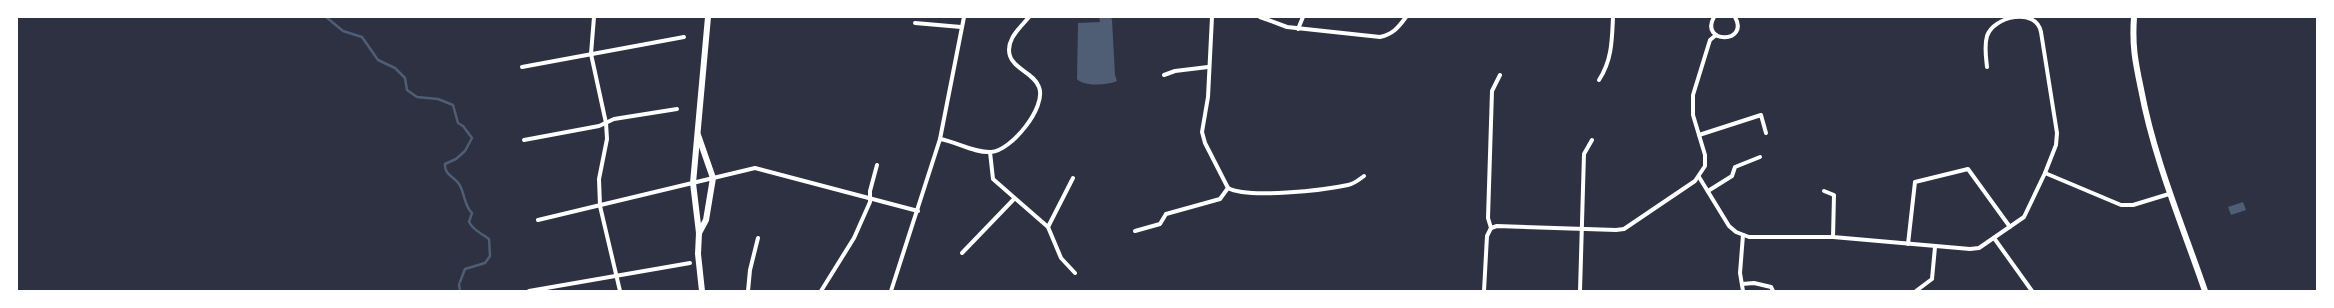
<svg xmlns="http://www.w3.org/2000/svg" width="2334" height="308" font-family="Jost,sans-serif">
<rect width="100%" height="100%" fill="#2d3142"/>
<g fill="#4f5d75">
<path d="M1099 17H1111L1112 20 1115 75 1117 81C1108 85 1084 87 1077 79L1078 23 1100 22Z"/>
<polygon points="2243,202 2246,210 2231,215 2228,207"/>
</g>
<g fill="none" stroke-linecap="round" stroke-linejoin="round">
<g stroke="#4f5d75" stroke-width="2.5">
<path d="M326 17 343 31 362 37 378 60 395 68 405 78 407 90 417 97 438 99 453 105 458 123 463 126 472 138 465 151 456 159 445 164C444 175 455 177 459 184 465 193 464 206 472 213L469 222C474 231 481 233 489 239L490 256 485 263 465 269 460 282"/>
<polyline points="459,284 460,291"/>
</g>
<g stroke="#fff" stroke-width="4">
<polyline points="594,17 591,54 606,123 607,139 599,179 600,206 620,291"/>
<path d="M1212 17 1208 97 1202 132 1205 143 1228 188C1248 199 1325 190 1348 185 1354 184 1360 179 1364 176"/>
<path d="M1260 17 1287 27 1380 37C1393 34 1398 28 1406 17"/>
<path d="M1714 17C1699 44 1750 44 1735 17"/>
<polyline points="915,23 961,27"/>
<polyline points="1298,29 1303,17"/>
<polyline points="522,67 684,37"/>
<polyline points="1164,75 1175,71 1208,67"/>
<path d="M1599 80C1612 60 1612 40 1613 17"/>
<polyline points="1699,135 1761,115 1766,133"/>
<path d="M940 139C957 142 974 153 991 152 1011 151 1047 107 1039 87 1034 73 1014 69 1010 56 1005 40 1020 28 1029 17"/>
<polyline points="524,140 599,126 614,119 677,109"/>
<polyline points="990,152 993,179 1048,227 1073,178"/>
<polyline points="2045,173 2121,205 2133,205 2169,194"/>
<path d="M1699 177 1729 226 1736 232 1749 237H1833L1970 249 1979 248 2024 217 2045 173 2056 145 2057 133 2041 32C2036 7 1994 16 1987 36 1984 46 1986 57 1987 67"/>
<polyline points="1708,191 1732,176 1735,167 1760,157"/>
<polyline points="1824,191 1834,195 1833,237"/>
<polyline points="538,220 755,168 918,211"/>
<polyline points="1048,227 1061,258 1075,273"/>
<polyline points="1491,228 1497,226 1616,230 1624,229 1695,181 1705,166 1705,155 1693,115 1693,95 1710,40 1716,35"/>
<polyline points="1135,231 1160,224 1166,214 1220,199 1228,188"/>
<polyline points="1743,235 1740,273 1743,291"/>
<polyline points="1994,238 2032,291"/>
<polyline points="1908,244 1915,182 1968,169 2010,227"/>
<polyline points="962,253 1014,199"/>
<polyline points="1742,284 1754,283 1771,287 1773,291"/>
<polyline points="529,291 690,263"/>
<polyline points="748,291 750,270 758,238"/>
<polyline points="821,291 854,238 870,202 870,191 877,165"/>
<polyline points="891,291 940,139 964,17"/>
<polyline points="1484,291 1487,236 1491,228 1488,218 1492,91 1500,75"/>
<polyline points="1580,291 1584,154 1592,140"/>
<polyline points="1916,291 1932,279 1935,247"/>
</g>
<g stroke="#fff" stroke-width="6">
<path d="M2134 17C2132 45 2135 61 2141 89 2154 159 2182 224 2205 291"/>
<polyline points="698,135 713,178 706,220 699,233"/>
<polyline points="702,291 698,254 699,233 693,183 708,17"/>
</g>
</g>
<rect width="2334" height="308" fill="none" stroke="#ffffff" stroke-width="36"/>
</svg>
